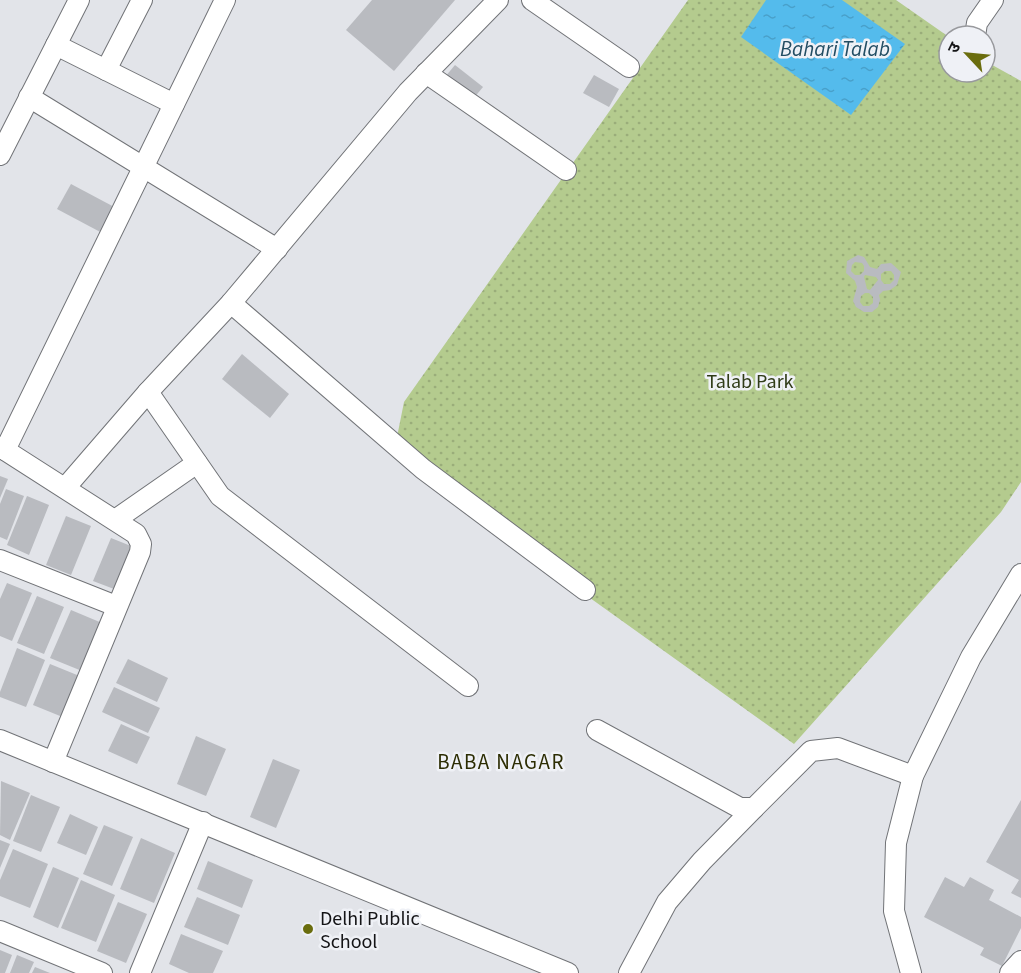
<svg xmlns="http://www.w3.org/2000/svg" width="1021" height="973" font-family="'Source Sans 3','Noto Sans Devanagari',sans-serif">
<defs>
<pattern id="green-dots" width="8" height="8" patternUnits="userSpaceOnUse" patternTransform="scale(1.5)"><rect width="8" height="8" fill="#b4cb8e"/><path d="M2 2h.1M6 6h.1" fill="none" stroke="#9aad7a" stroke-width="1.8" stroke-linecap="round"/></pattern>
<pattern id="water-ripples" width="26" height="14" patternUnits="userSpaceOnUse" patternTransform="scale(1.5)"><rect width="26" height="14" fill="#54bbec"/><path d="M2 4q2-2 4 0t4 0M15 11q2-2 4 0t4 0" fill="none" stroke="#48a0ca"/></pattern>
</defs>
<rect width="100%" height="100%" fill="#e2e4e9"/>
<polygon fill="url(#green-dots)" points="688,0 896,0 949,37 949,72 985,72 985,61 1021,81 1021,482 1001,512 794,744 393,457 404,402"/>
<polygon fill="url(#water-ripples)" points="766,0 842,0 905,44 851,115 741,37"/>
<g fill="#b9bbc0" fill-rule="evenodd">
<polygon points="372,0 455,0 394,71 346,30"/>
<polygon points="455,65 483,87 473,99 445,77"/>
<polygon points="594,75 619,89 609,107 583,93"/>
<polygon points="71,184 118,209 104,234 57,209"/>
<path d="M858 255 864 257 870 267 877 269 881 264 891 263 901 272 897 285 890 290 883 291 879 295 880 300 878 307 872 312H864L856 307 853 301 857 287 855 281 846 273 847 261ZM855 262 862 263 864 266V271L860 275H855L851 271 852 265ZM885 271H891L894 275V280L890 284H884L881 280V274ZM865 275 876 277 878 280 870 290 867 289 864 277ZM865 293H869L873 297V303L869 306H863L860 302 861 296Z"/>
<polygon points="242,354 289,394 270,418 222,379"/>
<polygon points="0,476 8,479 0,498"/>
<polygon points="6,489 24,496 7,540 0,537 0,504"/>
<polygon points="27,496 49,505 29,555 7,545"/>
<polygon points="66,516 91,526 71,575 46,565"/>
<polygon points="111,538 131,546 114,589 93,581"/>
<polygon points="7,583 32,593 12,641 0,636 0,599"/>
<polygon points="37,596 64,607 44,654 17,643"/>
<polygon points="71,610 102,623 82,671 50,658"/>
<polygon points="17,648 45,660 26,707 0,697 0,692"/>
<polygon points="128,659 168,678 157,702 116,683"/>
<polygon points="50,664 82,677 65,718 33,705"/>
<polygon points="114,687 160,708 148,733 102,712"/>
<polygon points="121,724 150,737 137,764 108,751"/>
<polygon points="196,736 226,749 206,796 177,784"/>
<polygon points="273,759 300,770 276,828 250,817"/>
<polygon points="1,781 30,793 10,840 0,835"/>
<polygon points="31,795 60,807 41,852 13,841"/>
<polygon points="1021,800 1021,898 1011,893 1019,880 986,862"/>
<polygon points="70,814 98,827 86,855 57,843"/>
<polygon points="104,825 133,837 112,886 83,874"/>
<polygon points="141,838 175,853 154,903 120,889"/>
<polygon points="0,840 10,844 0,868"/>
<polygon points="13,849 48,864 30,908 0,896 0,880"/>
<polygon points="208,861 253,880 242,908 197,889"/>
<polygon points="53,867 79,878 58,928 33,917"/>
<polygon points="945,877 964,887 970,877 994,890 989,900 1021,917 1021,928 1002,966 980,955 984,948 924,917"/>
<polygon points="81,880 115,895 96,942 61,928"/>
<polygon points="197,897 240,915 228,945 184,927"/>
<polygon points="118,902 147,914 126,963 97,951"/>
<polygon points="181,934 223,951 213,973 189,973 169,964"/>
<polygon points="0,950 12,955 5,973 0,973"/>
<polygon points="17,955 34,962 29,973 10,973"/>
<polygon points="35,967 50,973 32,973"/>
</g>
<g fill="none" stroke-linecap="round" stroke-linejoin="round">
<g stroke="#717377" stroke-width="22">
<g id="minor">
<polyline points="532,0 629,67"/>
<polyline points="975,36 977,23 993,0"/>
<polyline points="56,45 174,104"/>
<polyline points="106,70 142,0"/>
<polyline points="426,73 566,170"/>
<polyline points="29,97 277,249"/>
<polyline points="0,155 79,0"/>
<polyline points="231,303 423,469 585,590"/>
<polyline points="148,392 220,496 468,686"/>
<polyline points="0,447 136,534 141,544 140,552 53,762"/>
<polyline points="5,450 225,0"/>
<polyline points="65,488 148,392 231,303 408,92 498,0"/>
<polyline points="115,520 197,463"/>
<polyline points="0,560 116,606"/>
<polyline points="597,730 740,808 754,808 811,751 838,748 913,776"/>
<polyline points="0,740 568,973"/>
<polyline points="0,931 102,973"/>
<polyline points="140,973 203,822"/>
<polyline points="629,973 667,902 702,861 754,808"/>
<polyline points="911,973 894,911 896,843 913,776 971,657 1021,574"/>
<polyline points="1010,973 1021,961"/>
</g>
</g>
<use href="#minor" stroke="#fff" stroke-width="20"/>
</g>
<circle fill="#6a6d0e" stroke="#eff1f6" stroke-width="2" cx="308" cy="929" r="6"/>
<g text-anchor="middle" stroke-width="5" stroke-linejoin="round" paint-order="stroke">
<g font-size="20" fill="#303c18" stroke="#eff1f6">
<text x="750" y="388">Talab Park</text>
</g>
<g font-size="20" fill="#151517" stroke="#eff1f6" text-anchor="start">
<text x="320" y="925">Delhi Public<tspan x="320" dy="23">School</tspan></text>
</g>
<g font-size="21" font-style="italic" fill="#224d63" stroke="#eff1f6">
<text x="835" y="56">Bahari Talab</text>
</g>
<g font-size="21" letter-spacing="1.5" fill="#2c2d03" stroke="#eff1f6">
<text x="501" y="769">BABA NAGAR</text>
</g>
</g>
<g transform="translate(967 54) rotate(296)"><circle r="28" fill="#eff1f6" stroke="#98999d" stroke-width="1.5"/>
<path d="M0-4.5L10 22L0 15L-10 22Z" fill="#6a6d0e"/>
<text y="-9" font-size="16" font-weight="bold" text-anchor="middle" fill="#151517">उ</text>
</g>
</svg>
